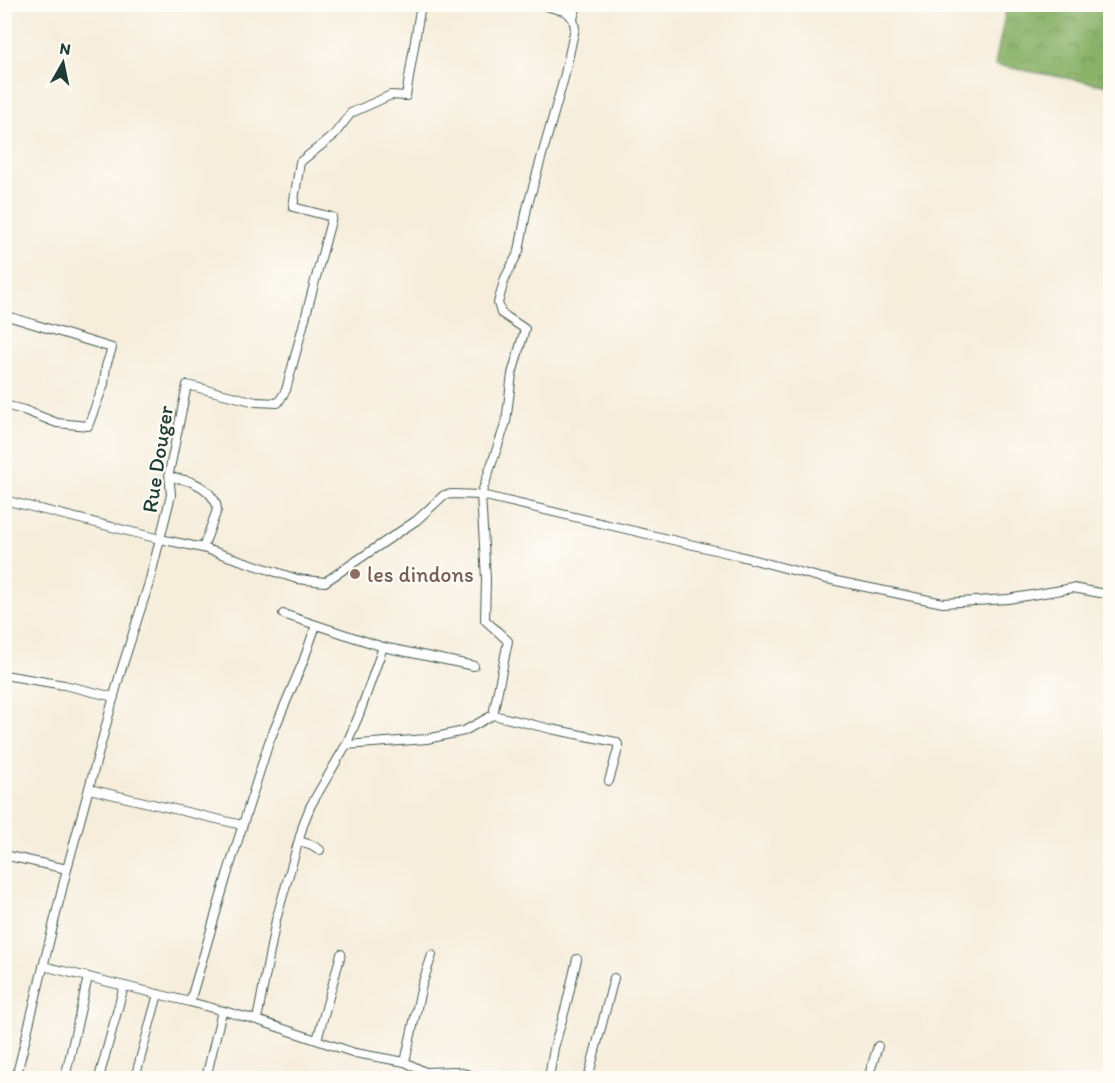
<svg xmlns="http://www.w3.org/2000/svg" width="1115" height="1083" font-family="Itim,sans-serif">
<defs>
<pattern id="forest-crowns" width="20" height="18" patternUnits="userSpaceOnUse" patternTransform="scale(1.5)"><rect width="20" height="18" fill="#8ab269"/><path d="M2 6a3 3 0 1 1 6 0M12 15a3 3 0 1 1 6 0" fill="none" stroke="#709257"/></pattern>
</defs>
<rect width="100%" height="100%" fill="#fdfcf7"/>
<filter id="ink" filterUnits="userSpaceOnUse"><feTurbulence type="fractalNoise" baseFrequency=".0167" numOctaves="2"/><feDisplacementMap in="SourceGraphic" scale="12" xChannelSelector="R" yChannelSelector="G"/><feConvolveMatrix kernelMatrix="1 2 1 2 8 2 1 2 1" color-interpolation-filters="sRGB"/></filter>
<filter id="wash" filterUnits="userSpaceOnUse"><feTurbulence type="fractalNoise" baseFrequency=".008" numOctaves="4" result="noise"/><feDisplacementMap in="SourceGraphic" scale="24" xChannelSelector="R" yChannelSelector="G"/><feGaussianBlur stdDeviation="1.35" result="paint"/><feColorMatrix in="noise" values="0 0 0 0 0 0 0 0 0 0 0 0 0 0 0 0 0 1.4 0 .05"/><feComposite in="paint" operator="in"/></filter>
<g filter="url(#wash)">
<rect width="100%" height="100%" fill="#f6eddb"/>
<polygon fill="url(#forest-crowns)" stroke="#54784e" stroke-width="1.5" points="1007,5 1110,5 1110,86 995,65"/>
</g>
<g filter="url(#ink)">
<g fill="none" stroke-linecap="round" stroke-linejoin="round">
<g stroke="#3f574d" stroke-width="10">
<g id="minor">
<polyline points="573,19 577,4"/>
<polyline points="4,315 112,348 106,366 104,384 88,426 57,423 24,410 4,405"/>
<path d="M170 477C185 480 196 481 208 492 213 498 217 502 217 510L203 548"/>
<polyline points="4,500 160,539 203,548 297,579 325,582 417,520 444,495 453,494 481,495 736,555 822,578 943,603 1008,599 1073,588 1100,593"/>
<polyline points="283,614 383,647 474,666"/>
<polyline points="4,675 64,685 114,697"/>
<polyline points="493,715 508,641 485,620 486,579 481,495 506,422 512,374 525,329 501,313 498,303 505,278 519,251 527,208 564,78 575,28 573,19 567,12 538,4"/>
<polyline points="346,745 359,715 383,647"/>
<polyline points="89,789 242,825"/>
<polyline points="299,841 312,845 320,850"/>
<polyline points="4,855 67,869"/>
<polyline points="43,966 190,1002 257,1020 355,1053 405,1062 425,1072 455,1071 482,1078"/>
<polyline points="190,1002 227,875 269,742 303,662 316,625"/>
<polyline points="257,1020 276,920 304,822 311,805 346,745 427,739 464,731 493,715 551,729 616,742 618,744 618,749 609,781"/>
<polyline points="317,1040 341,954"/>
<polyline points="405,1062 422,985 432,955"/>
<polyline points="16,1078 67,869 120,674 149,583 171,495 169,473 187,385 256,402 278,403 286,390 332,217 293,207 300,162 333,136 351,113 391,95 406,96 421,4"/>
<polyline points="65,1078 88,977"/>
<polyline points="99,1078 124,986"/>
<polyline points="135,1078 158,994"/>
<polyline points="206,1078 222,1011"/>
<polyline points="549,1078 554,1048 566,1006 577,959"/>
<polyline points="588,1078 614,978"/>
<polyline points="868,1078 878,1046"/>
</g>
</g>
<use href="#minor" stroke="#fff" stroke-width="8"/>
</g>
</g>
<circle fill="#8d6e63" stroke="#fdfcf7" stroke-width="2" cx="355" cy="574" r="6"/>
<g text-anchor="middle" stroke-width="4.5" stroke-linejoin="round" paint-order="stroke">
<g font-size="22" fill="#1f3d34" stroke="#fdfcf7">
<text transform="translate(157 459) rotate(-81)" y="8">Rue Douger</text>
</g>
<g font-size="22" fill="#785e54" stroke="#fdfcf7" text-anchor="start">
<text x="367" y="582">les dindons</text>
</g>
</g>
<rect width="1115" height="1083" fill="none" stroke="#fdfcf7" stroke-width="24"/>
<g transform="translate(63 63) rotate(9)" stroke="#fdfcf7" stroke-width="4.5" paint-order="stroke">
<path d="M0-4.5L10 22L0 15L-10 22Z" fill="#1f3d34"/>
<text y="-9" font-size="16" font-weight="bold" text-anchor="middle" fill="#1f3d34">N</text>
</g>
</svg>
